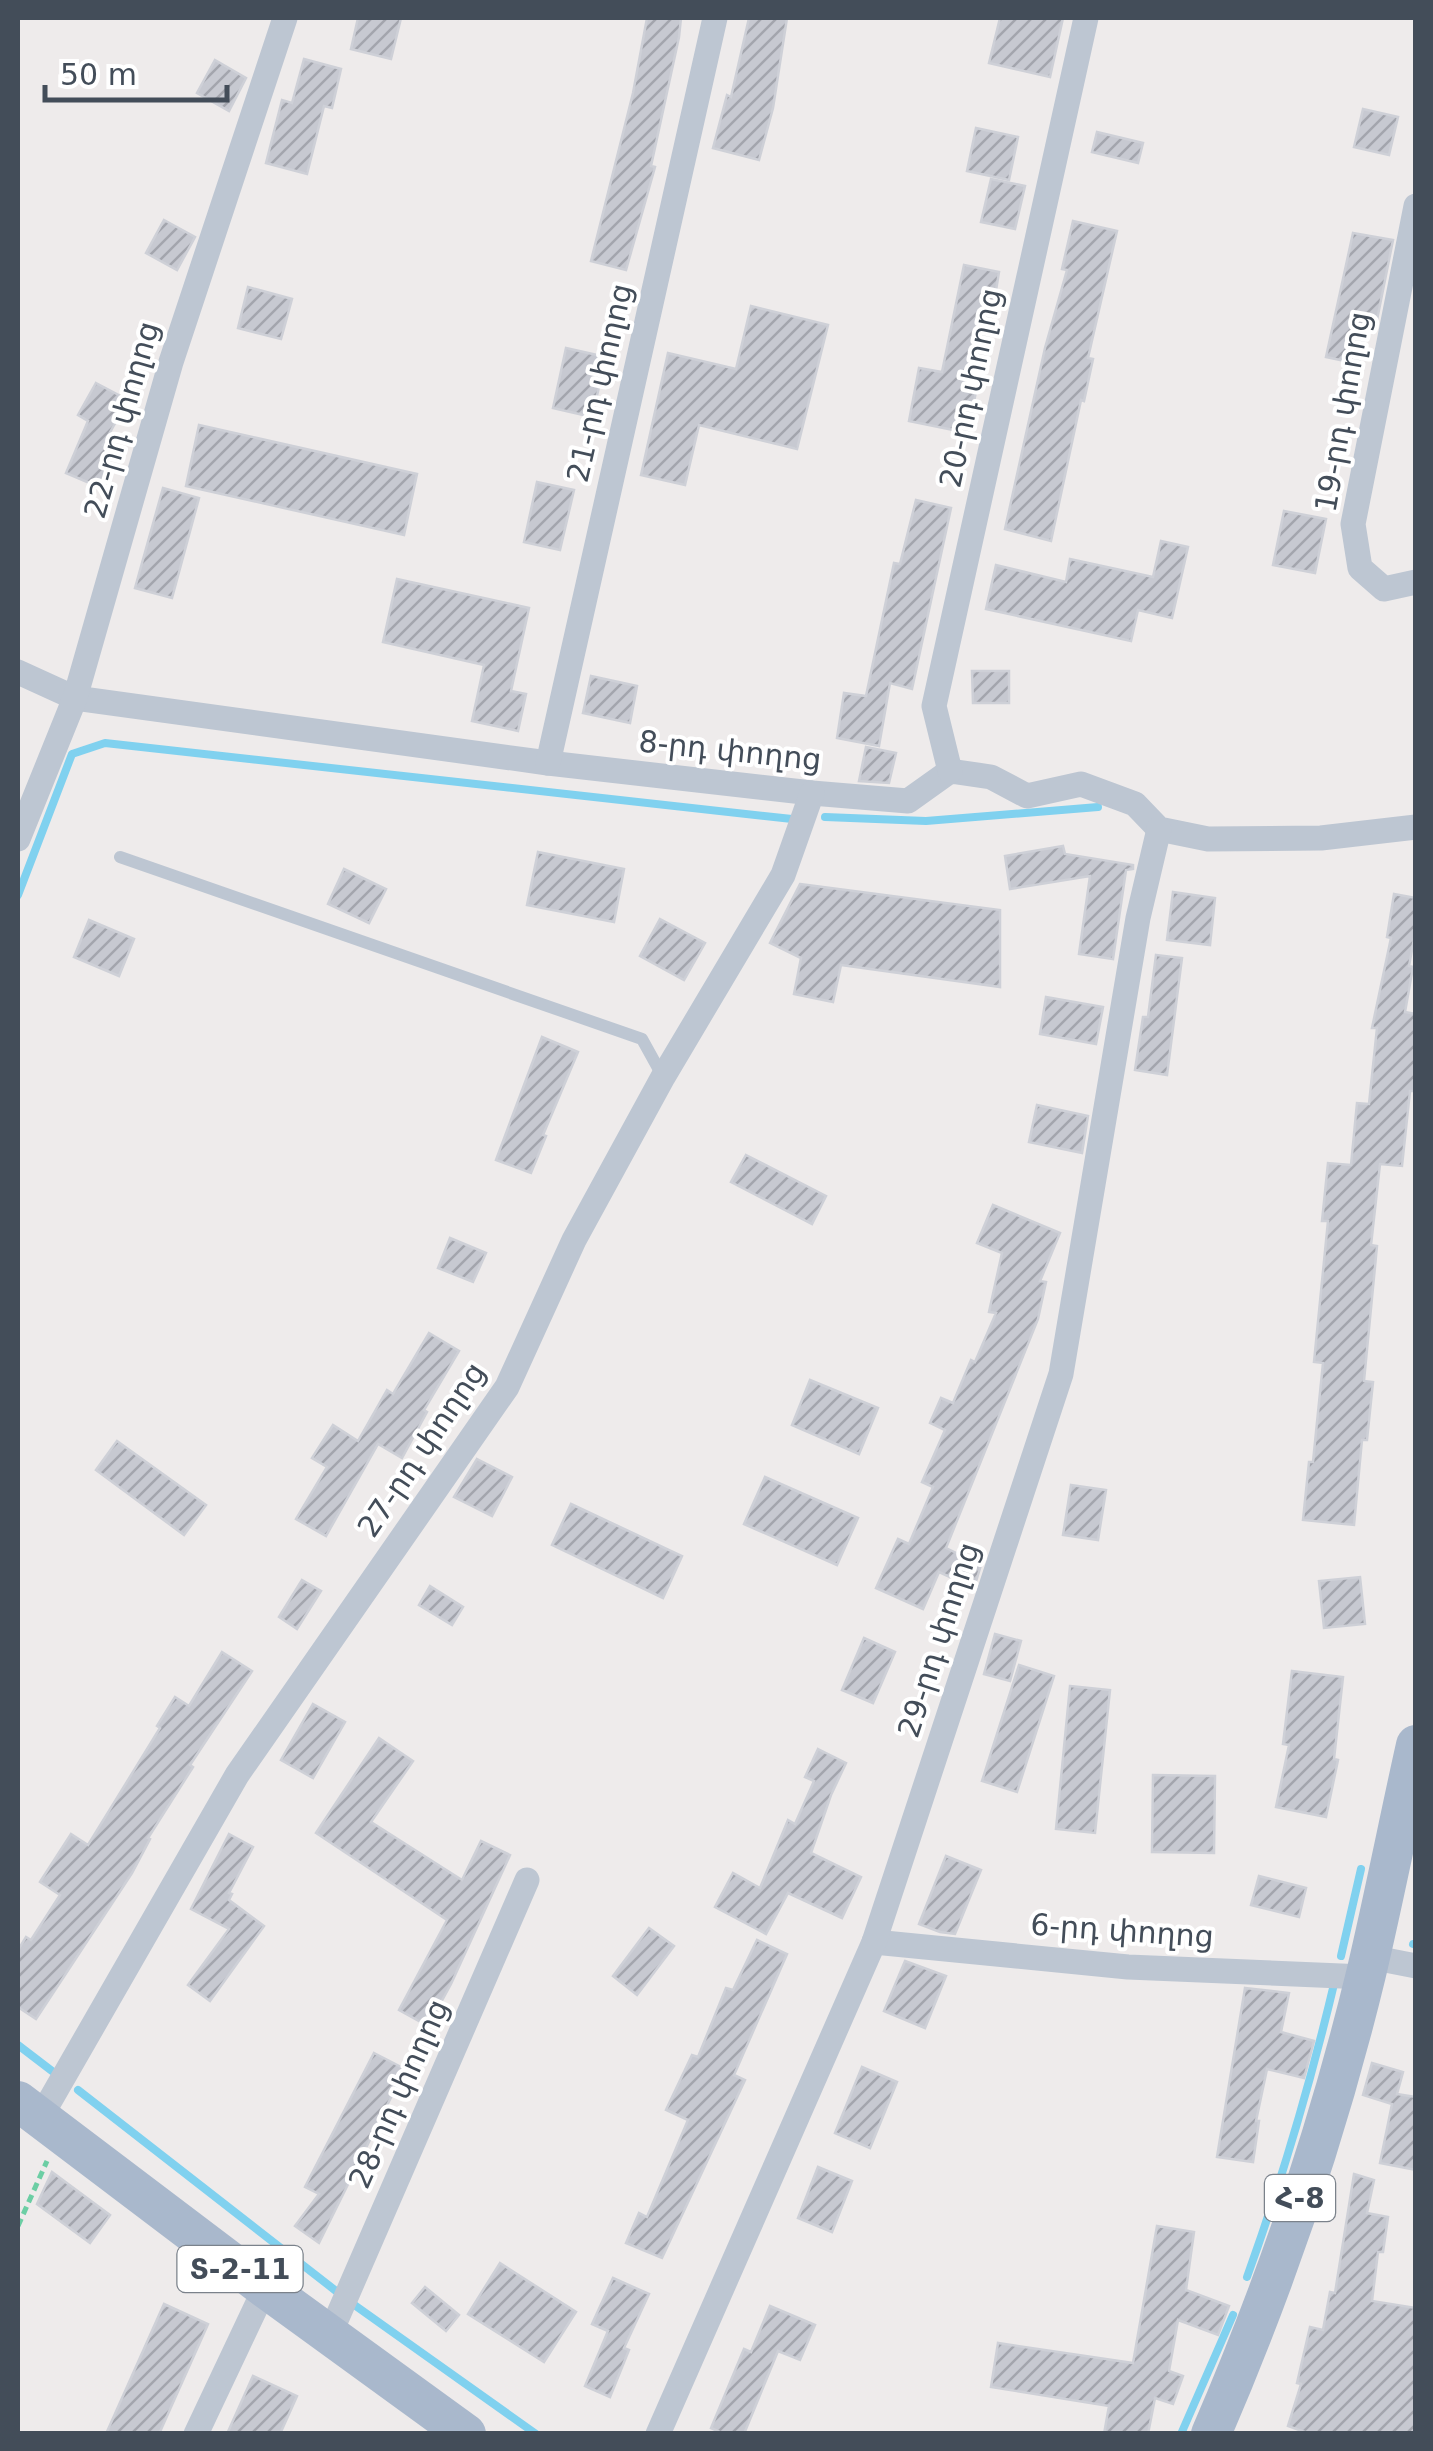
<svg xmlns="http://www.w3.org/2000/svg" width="1433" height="2451" font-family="'DejaVu Sans','Noto Sans Armenian',sans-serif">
<defs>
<pattern id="building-hatch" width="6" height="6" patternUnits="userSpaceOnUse" patternTransform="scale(2.5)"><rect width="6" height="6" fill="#c7c9d1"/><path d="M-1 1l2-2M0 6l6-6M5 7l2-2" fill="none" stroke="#a3a5ad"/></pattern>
</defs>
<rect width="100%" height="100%" fill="#eeebeb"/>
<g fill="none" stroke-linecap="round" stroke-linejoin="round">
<g stroke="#80d1ef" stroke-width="8">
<polyline points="825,817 926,821 1098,807"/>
<polyline points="18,895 72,754 105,743 792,819"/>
<polyline points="1413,1944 1416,1945"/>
<polyline points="1341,1956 1361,1869"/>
<polyline points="18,2045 52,2071"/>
<polyline points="78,2090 336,2291"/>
<path d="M1247 2277C1282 2180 1311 2081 1335 1980"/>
<polyline points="353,2304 536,2434"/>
<polyline points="1181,2434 1233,2315"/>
</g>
</g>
<g fill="url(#building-hatch)" stroke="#ced0d7" stroke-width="2.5">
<polygon points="358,18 401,18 391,59 351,49"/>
<polygon points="647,18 681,18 679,37 651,166 655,167 626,270 591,261 633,93"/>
<polygon points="749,18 787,18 773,108 759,160 713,148 727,95 731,97"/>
<polygon points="1000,18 1063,18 1050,77 989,63"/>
<polygon points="304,59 341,69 332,108 324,106 307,174 266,163 282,100 292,103"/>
<polygon points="215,60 246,78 229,111 197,93"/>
<polygon points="1363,109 1398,117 1389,155 1354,147"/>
<polygon points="976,128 1018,137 1009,180 967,171"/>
<polygon points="1097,132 1143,143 1138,163 1092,152"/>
<polygon points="991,179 1025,186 1015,229 981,222"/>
<polygon points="164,220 195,237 177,270 146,253"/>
<polygon points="1073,221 1117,231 1088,358 1093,359 1084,401 1081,400 1051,541 1005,529 1045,348 1067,270 1062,269"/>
<polygon points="1353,233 1393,240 1377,320 1368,319 1359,364 1326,357"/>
<polygon points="964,265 999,272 982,377 979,376 968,433 909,421 919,368 942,372"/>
<polygon points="248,287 292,299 281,339 238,328"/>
<polygon points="751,306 828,325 797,449 699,425 685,485 641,475 668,353 736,369"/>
<polygon points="566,348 606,357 592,417 553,408"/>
<polygon points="96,383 128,400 103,445 115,450 99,487 66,473 88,421 78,415"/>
<polygon points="199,425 417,474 404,535 186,486"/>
<polygon points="537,482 574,490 560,550 524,542"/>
<polygon points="163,488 199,498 172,598 135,588"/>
<polygon points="916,500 951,508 912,689 890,683 879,746 837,738 844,693 866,696 894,563 900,564"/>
<polygon points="1284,511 1326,519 1315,573 1273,565"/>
<polygon points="1161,541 1188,547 1172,618 1138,610 1131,641 986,609 996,565 1066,582 1070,559 1153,577"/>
<polygon points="397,579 529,608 511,691 526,694 518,731 472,721 484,665 383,642"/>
<polygon points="972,671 1009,671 1009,703 973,703"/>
<polygon points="591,676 637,686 630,723 583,713"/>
<polygon points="866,747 896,753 889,783 859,781"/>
<polygon points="1063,846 1065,854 1133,865 1133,869 1126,870 1113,959 1079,954 1090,876 1010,889 1005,856"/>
<polygon points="538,852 624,869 614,922 527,905"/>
<polygon points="344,869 386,889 369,923 328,904"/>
<polygon points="800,884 1000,910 1000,987 841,965 833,1002 794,994 801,958 770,943"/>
<polygon points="1173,892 1215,898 1210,945 1167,940"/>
<polygon points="1394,894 1416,898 1416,928 1409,966 1413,967 1405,1012 1416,1014 1416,1091 1410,1091 1402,1166 1380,1164 1371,1245 1377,1246 1364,1381 1373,1382 1367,1440 1362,1440 1354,1525 1303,1520 1309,1462 1313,1462 1323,1363 1314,1362 1328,1221 1322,1221 1328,1163 1351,1165 1357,1103 1369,1104 1377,1028 1372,1028 1391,938 1387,937"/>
<polygon points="660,919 705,943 684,980 640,956"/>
<polygon points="89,920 134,939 119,976 74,957"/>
<polygon points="1156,955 1182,958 1167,1075 1135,1070 1143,1017 1148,1017"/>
<polygon points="1046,997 1103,1007 1096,1044 1040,1034"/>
<polygon points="542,1037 578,1052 543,1135 546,1136 531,1173 496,1160"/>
<polygon points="1037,1105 1088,1116 1082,1153 1029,1142"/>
<polygon points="746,1155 826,1196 812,1224 731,1182"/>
<polygon points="993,1205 1060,1233 1040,1281 1046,1282 1038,1319 946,1548 981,1565 974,1588 939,1572 923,1609 876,1588 898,1539 909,1544 933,1487 922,1482 945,1430 930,1423 941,1398 953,1403 971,1360 975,1362 996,1313 989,1312 1002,1253 977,1243"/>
<polygon points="450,1238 486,1253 473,1282 438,1268"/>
<polygon points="429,1333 459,1351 424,1410 427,1412 402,1458 378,1444 326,1536 296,1519 327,1467 312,1458 333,1425 358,1441 387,1390 393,1394"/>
<polygon points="810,1380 878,1408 859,1454 792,1425"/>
<polygon points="117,1441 206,1505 184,1535 96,1470"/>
<polygon points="477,1459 512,1477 492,1516 454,1497"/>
<polygon points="765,1477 858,1518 837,1565 744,1524"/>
<polygon points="1071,1485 1106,1490 1098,1540 1063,1535"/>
<polygon points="571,1504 682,1556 663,1598 552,1545"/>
<polygon points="1360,1577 1365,1624 1324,1628 1319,1581"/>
<polygon points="302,1580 321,1591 297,1629 279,1617"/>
<polygon points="430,1586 463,1607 452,1625 419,1605"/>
<polygon points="995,1634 1021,1641 1010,1681 984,1674"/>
<polygon points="864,1638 895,1652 873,1703 842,1690"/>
<polygon points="222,1652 252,1671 190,1765 193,1767 148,1838 150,1839 132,1873 36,2019 18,2007 18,1950 26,1937 31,1940 60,1895 40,1882 71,1834 88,1845 160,1728 157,1726 175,1697 189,1706"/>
<polygon points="1019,1665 1054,1676 1017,1792 982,1781"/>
<polygon points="1292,1671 1343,1677 1334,1759 1338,1760 1326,1817 1276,1807 1289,1745 1283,1744"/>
<polygon points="1070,1686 1110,1690 1095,1833 1056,1829"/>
<polygon points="313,1704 345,1722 313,1778 281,1760"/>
<polygon points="379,1738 413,1761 371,1822 462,1880 481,1841 510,1855 451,1984 428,2026 399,2010 447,1920 316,1833"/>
<polygon points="818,1749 846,1763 831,1795 811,1853 861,1877 842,1918 788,1893 766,1934 715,1907 733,1873 760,1888 788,1820 795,1824 814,1781 805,1777"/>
<polygon points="1153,1775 1215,1776 1214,1853 1152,1852"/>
<polygon points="229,1834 253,1847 229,1893 232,1894 229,1900 264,1926 210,2001 188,1985 229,1929 191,1909"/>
<polygon points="946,1856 981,1870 955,1934 940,1932 919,1924"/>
<polygon points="1259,1876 1306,1888 1299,1917 1251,1905"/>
<polygon points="649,1928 674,1946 637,1995 613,1976"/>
<polygon points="757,1940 787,1954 734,2075 745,2080 662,2258 626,2243 639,2213 647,2217 688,2120 666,2110 692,2055 698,2057 726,1988 733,1990"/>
<polygon points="905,1961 946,1976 925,2028 884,2011"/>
<polygon points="1245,1988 1289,1993 1281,2032 1314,2041 1304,2078 1267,2069 1256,2121 1259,2121 1253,2162 1217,2157"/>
<polygon points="374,2053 405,2069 319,2243 295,2226 319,2194 305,2187"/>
<polygon points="1372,2063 1403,2072 1397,2094 1416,2097 1416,2170 1380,2163 1392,2104 1363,2095"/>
<polygon points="862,2067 897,2082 870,2148 835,2133"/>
<polygon points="818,2167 852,2181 832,2232 798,2218"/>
<polygon points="52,2172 110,2215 90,2243 37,2204"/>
<polygon points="1354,2174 1374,2180 1367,2213 1388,2217 1383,2252 1378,2252 1372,2301 1416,2308 1416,2434 1310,2434 1288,2426 1301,2384 1297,2383 1310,2327 1323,2330 1330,2292 1335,2293"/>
<polygon points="1157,2226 1194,2232 1186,2290 1229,2306 1218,2335 1178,2320 1169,2371 1183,2376 1173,2404 1155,2398 1148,2434 1104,2434 1109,2406 991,2387 998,2343 1133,2363"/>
<polygon points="500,2263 576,2312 544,2362 468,2314"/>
<polygon points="613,2278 649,2294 624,2348 629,2350 610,2397 585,2386 608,2331 592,2324"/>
<polygon points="425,2287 459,2315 446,2331 412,2303"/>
<polygon points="164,2304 208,2324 159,2434 106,2434"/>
<polygon points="770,2306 815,2325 800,2360 778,2351 744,2434 724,2434 711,2428 744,2349 751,2352"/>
<polygon points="253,2376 297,2396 280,2434 227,2434"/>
</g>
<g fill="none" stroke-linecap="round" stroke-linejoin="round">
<polyline stroke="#6ccea4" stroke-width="5" stroke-dasharray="8 5" stroke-linecap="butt" points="18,2226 47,2161"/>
<polyline stroke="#bdc6d2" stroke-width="12" points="120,857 642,1039 663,1077"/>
<g stroke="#bdc6d2" stroke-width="25">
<polyline points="1416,206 1353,524 1360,568 1384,589 1416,582"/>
<polyline points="18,672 75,698 548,763 812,793 908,801 950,771 991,777 1027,796 1081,784 1135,804 1159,829 1208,839 1321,838 1416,827"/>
<polyline points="548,763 715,18"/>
<polyline points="950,771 934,706 1086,18"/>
<polyline points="18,839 75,698 171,362 285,18"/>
<polyline points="874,1942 1128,1967 1365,1977"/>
<polyline points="1370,1957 1416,1966"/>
<polyline points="40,2118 237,1775 507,1387 574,1240 663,1077 783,875 812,793"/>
<polyline points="330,2334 527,1880"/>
<polyline points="196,2434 265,2288"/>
<polyline points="658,2434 874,1942 1061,1374 1138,918 1159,829"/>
</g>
<g stroke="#a9b8cc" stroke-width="40">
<polyline points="18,2101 265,2288 466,2434"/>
<path d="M1211 2434C1275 2286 1328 2131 1366 1974 1384 1898 1399 1821 1416 1745"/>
</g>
</g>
<g text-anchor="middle" stroke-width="8" stroke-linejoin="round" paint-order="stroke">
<g fill="#fff" stroke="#7b828b" stroke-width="2.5">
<rect x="1265" y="2175" width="70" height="46" rx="8"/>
<rect x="177.5" y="2246" width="125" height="46" rx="8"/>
</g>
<g font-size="28" font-weight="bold" fill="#434d59">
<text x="1300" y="2208">Հ-8</text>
<text x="240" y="2279">Տ-2-11</text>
</g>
<g font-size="30" fill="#434d59" stroke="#fff">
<text transform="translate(600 383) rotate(-77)" y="10">21-րդ փողոց</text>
<text transform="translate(971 388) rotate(-78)" y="10">20-րդ փողոց</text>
<text transform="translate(1343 412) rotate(-80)" y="10">19-րդ փողոց</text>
<text transform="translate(122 420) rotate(-74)" y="10">22-րդ փողոց</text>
<text transform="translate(730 751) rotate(6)" y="10">8-րդ փողոց</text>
<text transform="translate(422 1450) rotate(-56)" y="10">27-րդ փողոց</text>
<text transform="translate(939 1640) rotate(-72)" y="10">29-րդ փողոց</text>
<text transform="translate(1122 1931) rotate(4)" y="10">6-րդ փողոց</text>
<text transform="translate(399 2094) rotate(-66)" y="10">28-րդ փողոց</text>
</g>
</g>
<rect width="1433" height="2451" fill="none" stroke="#434d59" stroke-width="40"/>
<path d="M45 85v15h182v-15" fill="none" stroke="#434d59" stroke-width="5"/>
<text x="60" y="85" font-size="30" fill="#434d59" stroke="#ffffff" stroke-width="8" paint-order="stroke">50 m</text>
</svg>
